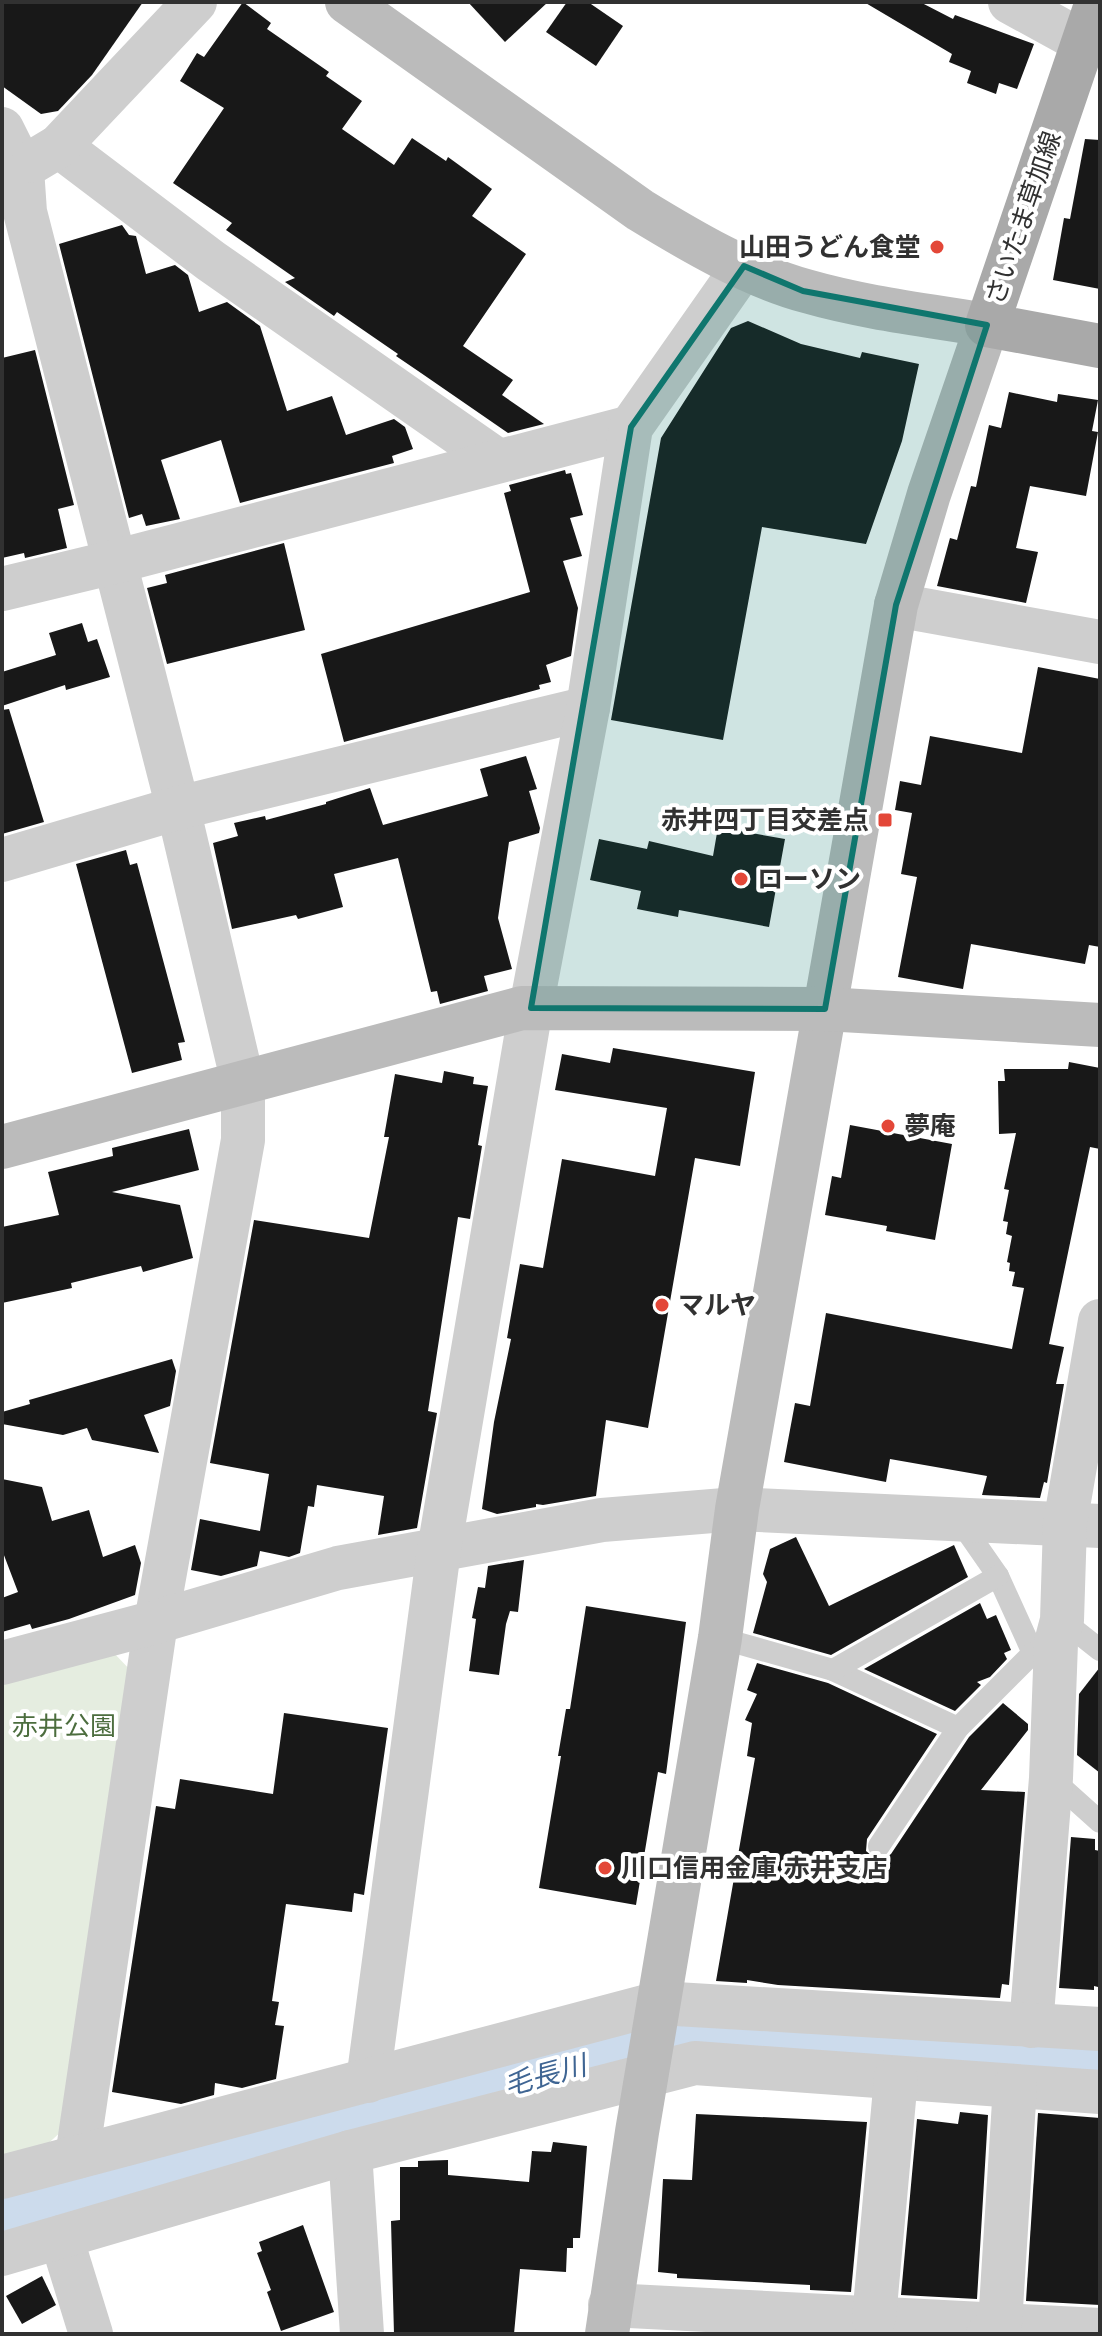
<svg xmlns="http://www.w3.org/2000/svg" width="1102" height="2336" font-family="Overpass,'Noto Sans JP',sans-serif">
<rect width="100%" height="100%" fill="#fff"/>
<polygon fill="#e5ede0" points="111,1650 134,1674 64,2129 41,2150 2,2160 2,1679"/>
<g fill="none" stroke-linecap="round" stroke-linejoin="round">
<polyline stroke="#ccdbec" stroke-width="68" points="2,2217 551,2070 699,2035 832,2039 849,2044 958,2046 1100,2055"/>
</g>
<g fill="#181818">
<polygon points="2,2 143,2 92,75 58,111 41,114 2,86"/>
<polygon points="243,2 271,23 267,29 329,72 326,76 362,101 342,129 394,165 412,138 446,161 448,157 492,189 472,216 526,254 463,346 513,380 502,395 544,424 508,433 421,373 396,356 398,354 337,312 334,316 285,282 295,278 226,230 232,223 173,183 224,108 180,81 197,53 204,57"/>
<polygon points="468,2 548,2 505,42"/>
<polygon points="567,2 588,2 623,26 596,66 546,32"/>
<polygon points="864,2 920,2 953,19 955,15 1034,44 1017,89 999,83 996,94 967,83 971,71 949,62 952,54"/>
<polygon points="1085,139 1100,140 1100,289 1053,280 1064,218 1070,219"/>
<polygon points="122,225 129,235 136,236 146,274 175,265 188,275 199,312 227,302 260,326 287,411 332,396 346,435 394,419 405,427 413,449 392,456 394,463 240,503 221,440 161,460 180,519 146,526 142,514 129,518 59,244"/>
<polygon points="748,321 801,344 860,358 862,352 919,364 902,441 866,544 762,527 723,740 611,720 661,438 731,328"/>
<polygon points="35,350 74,505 58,509 67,548 25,558 24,553 2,558 2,358"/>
<polygon points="1009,392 1057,402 1058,394 1098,400 1092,431 1098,432 1086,496 1030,486 1016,548 1038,552 1026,603 937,586 950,538 957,540 971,486 976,487 989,425 1001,428"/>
<polygon points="565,470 566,474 571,473 583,515 570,518 582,556 563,561 578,608 571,656 546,665 551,682 539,685 540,689 344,742 321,654 530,592 504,493 511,491 509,485"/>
<polygon points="284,543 305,630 167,664 147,588 167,583 165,575"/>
<polygon points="82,623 88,642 97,639 110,677 66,690 65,685 2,706 2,672 56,655 49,633"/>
<polygon points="1038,667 1100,679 1100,947 1089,945 1085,964 971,944 963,989 898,977 917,877 901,874 912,813 895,810 900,781 921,785 930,736 1022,753"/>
<polygon points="9,709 44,822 2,834 2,710"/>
<polygon points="526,756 537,789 529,791 540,828 539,833 509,842 498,918 512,969 484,976 488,991 440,1004 437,991 431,992 398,858 334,874 343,907 298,919 296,915 232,929 213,843 238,836 234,823 265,816 266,820 326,804 326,802 370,788 383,825 488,796 480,769"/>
<polygon points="718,827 785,839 769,927 679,910 678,917 637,909 641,891 590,880 599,839 647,849 649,841 713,856"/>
<polygon points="126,850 130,865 137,863 185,1042 178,1043 182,1060 132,1073 76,864"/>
<polygon points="613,1048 755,1072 740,1166 695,1158 648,1428 606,1420 596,1496 543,1505 536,1504 536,1507 497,1514 482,1509 494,1422 511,1339 507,1338 520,1264 543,1268 562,1159 655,1176 667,1108 555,1090 562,1054 610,1063"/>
<polygon points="1069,1062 1100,1068 1100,1149 1090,1147 1049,1344 1064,1347 1056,1384 1064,1384 1047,1483 1044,1482 1040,1498 982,1495 987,1476 890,1459 886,1482 784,1462 795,1403 810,1406 826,1313 1012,1349 1024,1288 1012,1286 1015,1272 1009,1271 1010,1263 1007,1262 1012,1236 1006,1234 1008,1222 1003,1221 1009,1190 1004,1189 1016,1133 999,1134 998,1081 1005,1081 1004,1069 1068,1069"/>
<polygon points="444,1071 474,1077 473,1084 488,1086 478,1145 482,1146 470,1219 458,1217 428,1411 437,1413 417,1528 378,1535 384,1496 317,1485 314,1507 308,1506 300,1553 289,1557 260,1551 257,1566 221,1576 191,1570 200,1519 260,1531 269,1474 210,1463 254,1220 369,1238 389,1137 384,1137 395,1074 442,1083"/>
<polygon points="850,1125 952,1144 935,1240 886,1231 887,1226 825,1215 832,1176 841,1178"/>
<polygon points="189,1129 199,1170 112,1192 180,1205 193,1258 143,1272 141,1266 71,1283 72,1288 2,1303 2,1227 59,1215 48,1172 113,1156 112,1148"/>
<polygon points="172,1359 176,1371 170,1406 144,1415 159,1453 92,1440 87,1428 63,1435 2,1424 2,1412 30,1404 29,1400"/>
<polygon points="2,1479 42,1487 52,1521 89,1510 103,1557 135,1545 141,1563 135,1595 69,1619 32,1629 30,1624 2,1632 2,1598 18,1592 2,1550"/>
<polygon points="796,1537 829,1606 954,1545 968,1577 831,1655 753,1633 767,1582 763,1574 770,1549"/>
<polygon points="524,1560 518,1612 510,1611 506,1624 499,1675 469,1671 476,1619 472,1618 478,1587 485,1588 488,1566"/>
<polygon points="980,1603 987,1619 996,1615 1011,1650 1004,1653 1007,1659 990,1677 977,1682 981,1685 955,1711 864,1669"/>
<polygon points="586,1606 686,1622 666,1774 658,1772 636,1905 539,1888 561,1756 558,1756 566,1709 570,1709"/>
<polygon points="757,1663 828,1683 937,1734 867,1839 866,1851 877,1860 884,1859 891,1854 969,1737 1003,1703 1028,1724 1028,1730 981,1790 1025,1792 1009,1985 1002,1984 1000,1998 778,1985 747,1980 747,1983 716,1981 755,1758 747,1756 752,1723 745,1720 757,1694 747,1690"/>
<polygon points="1100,1667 1100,1773 1077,1755 1079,1694"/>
<polygon points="284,1713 388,1728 364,1895 354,1893 352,1912 286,1904 272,2001 279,2002 275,2025 284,2026 276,2079 242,2088 215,2083 214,2095 181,2104 112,2092 156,1806 175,1809 180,1779 273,1794"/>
<polygon points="1071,1837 1095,1839 1095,1850 1100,1851 1100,1964 1098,1987 1094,1986 1094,1990 1059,1988"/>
<polygon points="960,2112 988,2115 977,2299 901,2295 917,2119 958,2124"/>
<polygon points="1038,2113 1100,2118 1100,2305 1026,2301"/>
<polygon points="696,2114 867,2122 851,2292 810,2290 810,2285 677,2278 677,2274 658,2272 663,2179 692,2180"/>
<polygon points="553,2142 587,2146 580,2238 573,2238 573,2248 567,2248 566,2272 520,2269 514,2334 394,2334 391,2221 400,2220 400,2167 418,2167 418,2161 448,2160 448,2175 529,2182 532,2151 551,2152"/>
<polygon points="303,2225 334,2312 281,2331 267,2292 271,2290 257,2253 262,2251 259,2242"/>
<polygon points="42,2276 56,2305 22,2324 6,2296"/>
</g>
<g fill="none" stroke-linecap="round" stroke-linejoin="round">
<g stroke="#cecece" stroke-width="22">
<polyline points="959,1520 998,1576 1033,1653"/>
<polyline points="1062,1620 1100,1650"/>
<polyline points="720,1638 833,1670 958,1728"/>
<polyline points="833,1670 998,1576"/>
<polyline points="1051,1778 1100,1822"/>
<polyline points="879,1846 958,1728 1033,1653 1056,1643"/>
</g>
<g stroke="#cecece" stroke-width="44">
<polyline points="1010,2 1083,42 1100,45"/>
<polyline points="2,129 22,169 25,212 178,808 243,1083 243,1140 156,1622 77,2157"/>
<polyline points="59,146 211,261 498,461"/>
<polyline points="34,161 59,146 195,2"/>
<polyline points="2,589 114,562 631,427"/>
<polyline points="896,605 1100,642"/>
<polyline points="2,860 178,808 588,708"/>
<polyline points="2,1663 156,1622 338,1568 602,1520 737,1509 1100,1526"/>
<polyline points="1031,2026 1051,1778 1056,1643 1062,1620 1065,1524 1100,1321"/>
<polyline points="368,2081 439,1550 531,1008 588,708 631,427 744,266"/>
<polyline points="350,2152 362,2334"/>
<polyline points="2,2177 659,2003 1100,2029"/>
<polyline points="61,2237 91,2334"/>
<polyline points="2,2254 350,2152 695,2063 1100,2092"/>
<polyline points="610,2305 1100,2330"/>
<polyline points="874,2318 896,2078"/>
<polyline points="988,2334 1000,2324 1015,2086"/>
</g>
<g stroke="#bbb" stroke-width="44">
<path d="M347 2 640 210C689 240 750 276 806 291 865 308 927 315 987 325L929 494 896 605 737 1509 720 1638 637 2132 607 2334"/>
<polyline points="2,1147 522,1008 825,1009 1100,1025"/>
</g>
<polyline stroke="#a9a9a9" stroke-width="44" points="1097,2 987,325 1100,346"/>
</g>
<path fill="#0f766e" fill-opacity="0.2" stroke="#0f766e" stroke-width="6" stroke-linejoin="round" d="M744 266 803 291 987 325 896 605 825 1009 531 1008 631 427Z"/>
<g fill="#e34738" stroke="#fff" stroke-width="3">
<circle cx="937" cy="247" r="8"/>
<rect x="877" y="812" width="16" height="16" rx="4"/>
<circle cx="741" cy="879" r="8"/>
<circle cx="888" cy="1126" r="8"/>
<circle cx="662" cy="1305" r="8"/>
<circle cx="605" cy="1868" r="8"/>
</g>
<g text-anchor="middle" stroke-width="8" stroke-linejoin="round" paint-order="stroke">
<g font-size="26" fill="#313131" stroke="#fff">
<text transform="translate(1023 218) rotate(-71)" y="9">さいたま草加線</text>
</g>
<g font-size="26" font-weight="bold" fill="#313131" stroke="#fff" text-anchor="start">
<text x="921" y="256" text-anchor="end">山田うどん食堂</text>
<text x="869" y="829" text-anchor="end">赤井四丁目交差点</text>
<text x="757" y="888">ローソン</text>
<text x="904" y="1135">夢庵</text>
<text x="678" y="1314">マルヤ</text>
<text x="621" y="1877">川口信用金庫 赤井支店</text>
</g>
<g font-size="26" fill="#4c6d3e" stroke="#fff">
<text x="64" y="1735">赤井公園</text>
</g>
<g font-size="28" font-style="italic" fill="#3f6593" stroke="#fff">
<text transform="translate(545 2075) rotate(-15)" y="10">毛長川</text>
</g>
</g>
<rect width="1102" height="2336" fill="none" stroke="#313131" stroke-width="8"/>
</svg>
